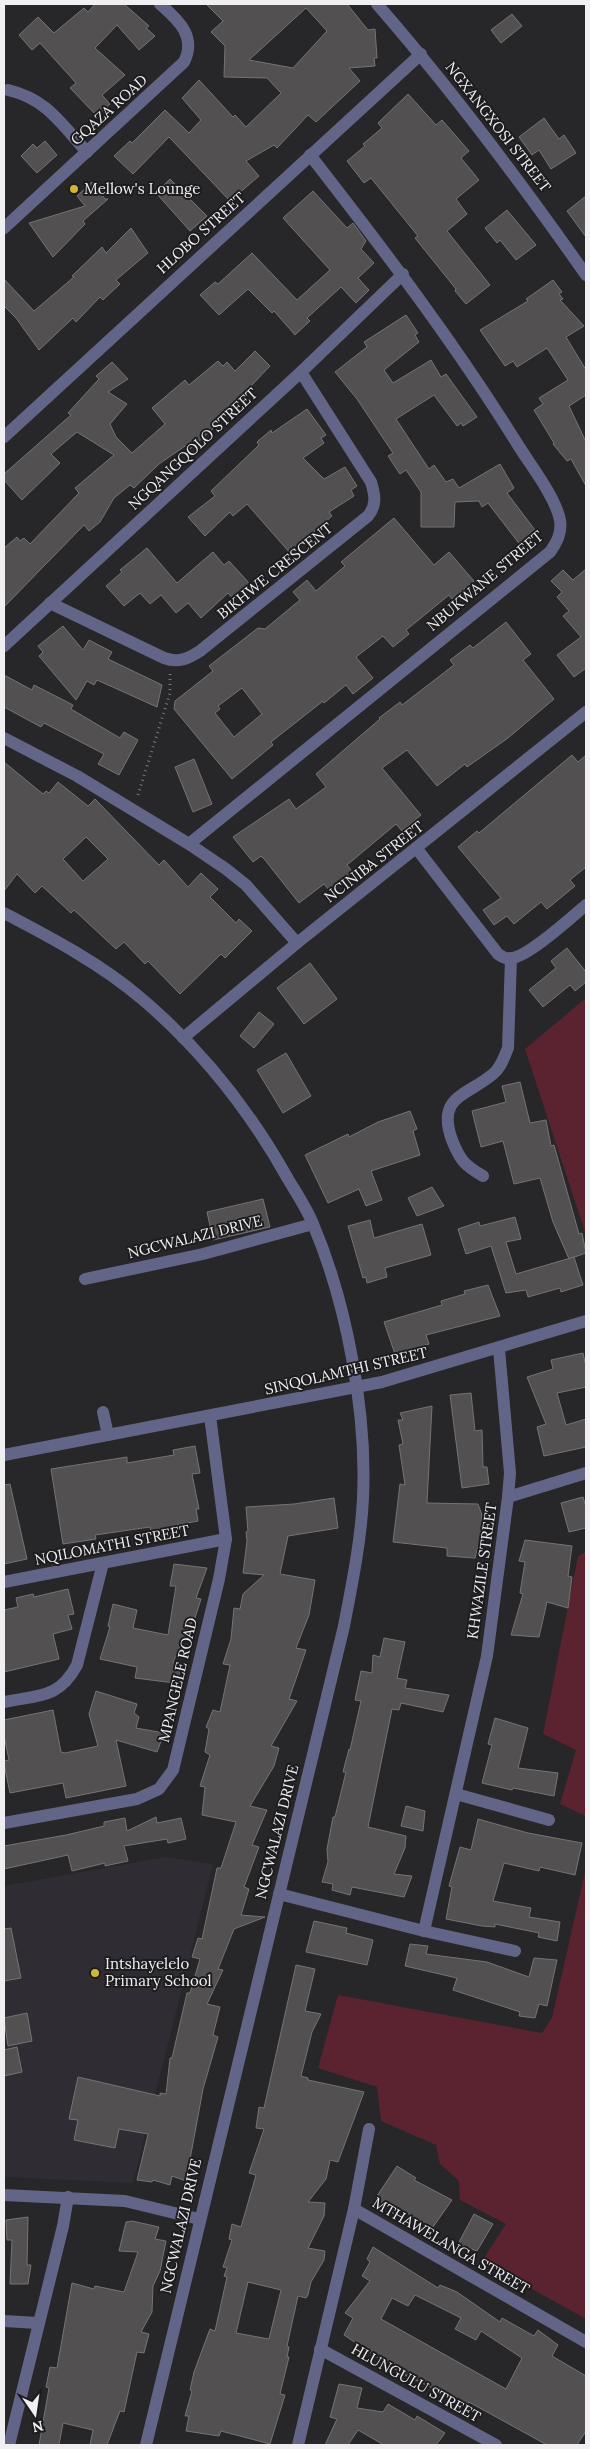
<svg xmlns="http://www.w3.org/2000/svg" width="590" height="2449" font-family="Lora,serif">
<rect width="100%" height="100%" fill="#272628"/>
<polygon fill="#302c34" points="165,1857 213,1864 133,2183 4,2177 4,1886"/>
<g fill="#5b2330">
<polygon points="586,998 586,1235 525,1049"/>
<polygon points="586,1552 586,1816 560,1804 576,1750 543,1734 578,1556"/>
<polygon points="586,1868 586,2319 482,2261 506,2224 460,2200 459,2181 440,2164 436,2145 381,2121 377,2087 318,2068 338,1995 542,2033 552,2018"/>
</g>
<g fill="#535052" stroke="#767375" fill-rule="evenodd">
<polygon points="95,4 124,4 149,26 146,28 155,36 139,50 117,25 95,48 125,75 102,95 110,104 97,116 70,88 76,83 40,43 32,50 19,35 38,17 54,33 84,8 88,12"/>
<path d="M206 4H347L368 30 375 29 377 58H374L375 66 349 68 360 81 316 122 308 115 277 148 274 145 246 161 259 176 230 201 169 137 133 174 114 156 130 141 132 143 165 110 189 133 201 120 182 98 199 80 233 117 235 115 246 127 281 93 267 78 224 77 225 46 211 32 223 21ZM306 8 327 31 293 68 249 60Z"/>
<polygon points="512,14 522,26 501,43 491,30"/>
<polygon points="408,94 436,125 442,120 469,151 461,158 479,180 456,199 467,214 447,231 490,285 466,304 455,291 456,289 415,238 418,236 371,178 364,183 347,161 365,146 363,144 382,128 378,123"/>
<polygon points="544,118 559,139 564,135 576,153 551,169 539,150 532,155 519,137"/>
<polygon points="45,141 57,155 37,173 21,156 33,144 37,148"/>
<polygon points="170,179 207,216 190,231 156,193"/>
<polygon points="92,182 105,199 108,199 83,221 85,224 53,257 29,223 85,206 77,196"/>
<polygon points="313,191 347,228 353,223 366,241 361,249 374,263 358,278 369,290 356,303 341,287 307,318 310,321 295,335 274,311 272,313 248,289 219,315 200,295 215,282 218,284 252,253 297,300 330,270 283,218"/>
<polygon points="586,196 586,237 567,211"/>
<polygon points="507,210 536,245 516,260 500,240 497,243 485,228"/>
<polygon points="131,228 148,253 116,280 120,284 103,300 100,297 76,322 73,318 39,350 16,318 4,306 4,279 34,311 74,277 72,276 102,247 106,253"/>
<polygon points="553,280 562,292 559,294 563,299 560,300 584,326 566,337 586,370 586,395 569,406 586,442 586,486 571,459 567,461 553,444 554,443 534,410 543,404 539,398 568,380 547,348 517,367 513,361 505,366 480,330 528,301 526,299"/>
<polygon points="406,315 418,333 415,335 419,342 384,370 393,383 431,360 441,377 446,374 477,417 463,426 461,423 457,426 434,395 396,419 429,469 434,465 446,482 453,479 459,488 500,464 514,488 507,493 538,534 521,546 488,503 482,507 479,501 455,502 454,527 421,527 421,492 406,470 400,474 388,456 393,453 357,399 335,372 367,347 364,342"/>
<polygon points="255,351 270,366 232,406 235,409 189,450 185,446 159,464 134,488 130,485 114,498 100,522 89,531 84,525 4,607 4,548 17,537 20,541 24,538 30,544 79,493 75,488 114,455 77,432 51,454 60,463 22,500 4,480 4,474 71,415 68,413 99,379 96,376 112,362 128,379 108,392 127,404 110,424 116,437 132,453 165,424 152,408 185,380 189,385 218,361 223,366 227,362 235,371"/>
<polygon points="307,409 326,435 321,438 324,443 303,458 324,479 345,467 357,486 351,490 354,496 329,512 332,516 290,553 247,504 233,516 230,512 205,536 188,517 215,496 211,491 259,445 257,442 271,430 272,433"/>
<path d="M394 518 434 565 449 552 474 581 452 599 449 595 416 622 406 630 409 634 393 647 383 636 356 657 373 678 353 694 346 685 324 703 323 701 271 742 273 745 232 779 174 709 175 701 213 671 209 666 258 628 265 629 300 600 293 592 307 580 316 591 345 566 341 562ZM242 688 262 714 234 737 215 713 220 709 218 706Z"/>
<polygon points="147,548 177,583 213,552 224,565 229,561 249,583 233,599 228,593 201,618 188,603 176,613 161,595 150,604 140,593 124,606 106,586 122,572 120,570"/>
<polygon points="586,569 586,668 574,677 557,655 581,637 563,616 569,611 557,597 562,592 551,581 563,570 573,580"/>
<polygon points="506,622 531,654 523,660 554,699 508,738 467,767 465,764 437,786 407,750 382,768 421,815 402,831 396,824 347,865 355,875 330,891 324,884 299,903 265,860 261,856 253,862 233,837 289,799 296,809 326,787 316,774 380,719 379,718 400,702 402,705 454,665 450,660 470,645 473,648"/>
<polygon points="63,626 83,650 89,640 112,652 108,659 162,685 157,707 97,680 94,685 87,681 76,700 39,656 43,652 38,646"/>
<polygon points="4,675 32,690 34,685 73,705 71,709 120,738 124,732 138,740 119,775 98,764 104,754 44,723 41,727 4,707"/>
<polygon points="572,755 578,762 586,755 586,867 570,880 575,886 547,909 541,902 514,924 507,916 494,925 483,910 501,898 458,847 477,831 479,833"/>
<polygon points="194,759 212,804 193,812 175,767"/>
<path d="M4 762 43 794 46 791 49 793 58 782 88 806 95 799 159 865 164 860 188 887 201 873 218 889 210 897 236 923 239 919 252 931 225 958 221 954 180 994 148 961 145 964 124 942 116 949 74 910 71 913 42 886 35 893 17 874 4 891ZM86 837 108 859 83 881 63 859Z"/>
<polygon points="567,948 586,972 586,982 575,991 570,985 543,1007 529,990 556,968 551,961"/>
<polygon points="310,963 337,999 304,1024 277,988"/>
<polygon points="259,1012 274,1024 254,1048 240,1036"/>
<polygon points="286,1053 311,1096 283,1113 257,1070"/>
<polygon points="520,1082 530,1123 546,1120 551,1146 554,1145 579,1234 582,1233 586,1253 569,1259 553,1222 540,1178 514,1184 503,1141 481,1147 472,1111 506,1102 502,1086"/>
<polygon points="410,1111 417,1129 413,1131 420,1155 371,1171 382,1200 366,1206 359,1189 328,1203 305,1155 348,1134 349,1137 378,1122"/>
<polygon points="432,1187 444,1206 417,1216 408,1198"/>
<polygon points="263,1199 270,1227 213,1240 207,1212"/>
<polygon points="515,1217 521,1239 506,1242 516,1274 574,1257 583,1285 561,1292 560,1288 528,1297 526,1290 506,1293 491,1246 466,1254 458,1229 479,1222 480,1226"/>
<polygon points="370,1220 374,1238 422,1224 431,1255 385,1268 387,1277 367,1283 366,1277 363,1278 348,1226"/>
<polygon points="488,1285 500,1316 426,1335 429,1344 395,1354 384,1322 442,1305 441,1301 465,1294 464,1291"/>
<polygon points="583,1353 586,1367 586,1387 557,1393 566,1425 586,1419 586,1447 544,1456 537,1427 546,1424 527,1377 553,1369 551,1360"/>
<polygon points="471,1393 475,1431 482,1430 483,1467 487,1467 489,1484 462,1488 450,1395"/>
<polygon points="432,1406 427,1503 478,1504 482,1515 482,1532 475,1558 447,1556 447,1548 393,1542 400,1484 405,1485 399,1445 403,1444 398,1420 403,1420 400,1413"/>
<polygon points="195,1446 200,1473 192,1474 199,1509 196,1509 198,1521 171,1526 173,1534 152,1537 150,1527 95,1535 96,1539 63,1544 51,1469 127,1457 127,1463 174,1455 173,1450"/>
<polygon points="10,1484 27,1559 4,1564 4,1485"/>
<polygon points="583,1497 586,1507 586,1528 569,1532 561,1503"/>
<polygon points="334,1498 338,1528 288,1536 280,1574 315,1580 309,1615 296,1648 306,1650 289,1699 297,1701 271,1746 279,1748 274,1766 250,1806 267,1810 252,1845 259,1847 244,1887 249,1889 241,1915 265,1917 234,1929 218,1969 223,1970 207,2004 220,2007 213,2035 218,2037 203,2089 186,2181 172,2176 170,2185 153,2180 152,2182 137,2180 148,2134 119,2129 115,2148 74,2140 78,2120 69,2119 78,2077 160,2096 160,2093 166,2094 170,2058 172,2058 187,1993 190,1993 200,1959 192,1957 198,1938 202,1939 217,1868 221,1868 236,1822 202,1815 205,1787 200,1786 210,1755 205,1752 209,1729 206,1727 213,1710 220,1712 230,1665 223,1664 231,1639 234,1608 240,1609 243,1594 264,1575 243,1573 247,1541 246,1532 248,1531 246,1507 294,1504"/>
<polygon points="525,1540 572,1546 568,1576 572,1577 568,1608 547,1602 539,1637 511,1635 523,1594 520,1593 525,1562 519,1561"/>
<polygon points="174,1564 207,1568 196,1598 201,1599 194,1621 193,1620 173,1662 184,1664 175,1683 135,1678 137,1667 100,1659 110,1627 108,1626 113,1604 137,1610 133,1628 168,1635 176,1586 170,1586"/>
<polygon points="68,1589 74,1614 68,1615 72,1629 53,1634 59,1659 4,1672 4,1610 18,1607 16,1598 33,1594 34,1597"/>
<polygon points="384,1638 405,1642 397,1678 407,1680 405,1688 449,1695 443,1712 401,1703 399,1710 392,1709 368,1827 406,1836 405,1848 394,1874 412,1876 404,1897 352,1887 350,1895 332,1890 333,1884 322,1882 328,1862 327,1849 333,1817 335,1817 346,1772 343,1772 349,1749 350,1750 361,1701 355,1700 361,1671 372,1673 373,1655 380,1657"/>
<polygon points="96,1691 137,1704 134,1713 139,1717 136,1728 164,1733 157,1752 116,1740 126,1786 66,1798 63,1783 10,1793 4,1764 4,1761 9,1760 4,1736 4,1720 53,1710 61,1752 65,1753 98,1746 89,1714"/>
<polygon points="495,1718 528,1728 518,1768 558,1773 554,1796 513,1788 512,1790 482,1783 492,1745 488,1744"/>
<polygon points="406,1806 425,1811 423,1831 401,1826"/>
<polygon points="156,1817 157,1823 181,1818 186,1839 168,1843 167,1839 124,1846 128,1861 105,1866 105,1863 72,1871 68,1855 4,1869 4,1846 66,1835 104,1826 104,1822 125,1818 127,1831"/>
<polygon points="478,1819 528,1833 582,1843 575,1875 540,1867 539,1871 504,1863 493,1901 531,1908 529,1917 560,1922 557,1941 538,1937 539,1933 495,1924 495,1927 482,1926 446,1919 452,1887 449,1886 460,1847 471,1850"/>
<polygon points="314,1921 347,1928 346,1933 373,1940 367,1965 306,1952"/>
<polygon points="11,1928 21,1978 4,1981 4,1929"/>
<polygon points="410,1944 428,1946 426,1954 487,1962 529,1977 534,1958 557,1960 547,2006 539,2004 535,2018 519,2016 520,2012 453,1990 457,1978 405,1966"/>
<path d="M296 1965 315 1969 305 2011 321 2014 312 2032 301 2076 308 2078V2080L364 2092 338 2162 330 2160 326 2179 308 2202 325 2203 324 2216 308 2248 325 2251 324 2260 311 2282 308 2295 306 2298 298 2296 287 2346 289 2347 287 2357H289L280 2394 285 2395 270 2444 221 2431 219 2436 186 2431 189 2416H185L192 2391 190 2390 194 2372 210 2329 215 2331 227 2277 224 2276 227 2268 223 2267 232 2240 229 2239 232 2224 241 2227 256 2175 249 2173 264 2129 256 2128 259 2107 264 2108ZM248 2282 281 2290 269 2339 236 2333Z"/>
<polygon points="27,2013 32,2041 8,2046 4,2018"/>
<polygon points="17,2047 22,2072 4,2076 4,2050"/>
<polygon points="397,2166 416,2178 414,2180 452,2200 433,2227 403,2211 395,2215 388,2209 389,2206 375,2199"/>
<polygon points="474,2214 493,2224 477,2251 458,2244"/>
<polygon points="28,2217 27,2265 31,2265 28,2284 10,2284 12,2240 7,2240 6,2220"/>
<polygon points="132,2221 159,2227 155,2239 166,2241 160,2271 153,2286 152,2312 141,2332 149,2334 144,2353 137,2352 124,2412 120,2411 107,2445 90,2445 93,2430 63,2423 59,2445 39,2445 49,2388 46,2387 50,2367 57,2368 72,2283 94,2289 95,2286 124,2292 138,2252 119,2251 126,2222"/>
<path d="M373 2247 438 2288 440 2285 457 2292 500 2322 502 2318 534 2336 538 2330 558 2345 552 2356 586 2376V2431L577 2445H547L469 2402 468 2404 402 2374 344 2335 353 2318 345 2313 370 2281 362 2276 370 2262 367 2259ZM415 2295 461 2318 455 2329 476 2340 481 2331 522 2358 506 2389 381 2319 392 2298 408 2306Z"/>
<polygon points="339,2384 362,2388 357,2408 383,2412 388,2404 415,2420 417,2416 445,2433 436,2445 384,2445 358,2430 348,2445 325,2445 337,2419 330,2417"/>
</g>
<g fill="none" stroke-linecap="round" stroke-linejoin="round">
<polyline stroke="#777678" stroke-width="3" stroke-dasharray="1 4" stroke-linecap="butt" points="138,795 170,693 170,674"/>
<g stroke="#626587" stroke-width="12">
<path d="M377 4C452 90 520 181 586 275"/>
<path d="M8 90C47 99 61 124 87 152"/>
<path d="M4 228 184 62C197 36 178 20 160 4"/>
<polyline points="4,437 421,54"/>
<path d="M50 603 164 658C178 663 188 659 200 651L368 516C377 505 375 495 371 482L301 372"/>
<polyline points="4,646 301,372 403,274"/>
<polyline points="4,738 77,776 189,844 226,869 246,885 297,943"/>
<path d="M189 844 550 552C557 542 562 533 560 520 555 496 531 466 518 445 454 342 384 250 310 155"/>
<path d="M417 849 498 954C503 958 509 960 516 957 533 952 571 918 586 905"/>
<path d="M4 913C52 938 101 964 142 999 202 1050 250 1111 288 1179 297 1194 307 1209 313 1224 347 1304 367 1413 363 1498 361 1541 352 1584 344 1626L146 2445"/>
<polyline points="183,1038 297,943 586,712"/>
<path d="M483 1176C464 1165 460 1160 452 1140 436 1096 467 1096 493 1074 501 1068 504 1057 508 1048L511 958"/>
<polyline points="85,1279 203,1254 313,1224"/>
<polyline points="103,1412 108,1435"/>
<polyline points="4,1455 382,1382 586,1321"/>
<polyline points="508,1497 586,1473"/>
<polyline points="4,1582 226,1539"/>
<path d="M4 1702C38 1695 59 1699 77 1665L103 1563"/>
<polyline points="456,1794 549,1820"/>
<polyline points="4,1823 137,1799 159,1789 173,1770 219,1579 226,1539 210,1416"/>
<polyline points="279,1894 424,1931 515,1951"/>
<polyline points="424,1931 487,1656 508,1497 510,1473 499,1349"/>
<polyline points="4,2195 125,2201 199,2219"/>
<polyline points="354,2209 586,2342"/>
<polyline points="4,2321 38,2323"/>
<polyline points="320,2349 496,2445"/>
<polyline points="9,2445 63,2226 68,2197"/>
<polyline points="298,2445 354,2209 369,2129"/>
</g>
</g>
<g fill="#d3b635" stroke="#1d1c1f" stroke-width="2">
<circle cx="74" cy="189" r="5"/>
<circle cx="95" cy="1973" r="5"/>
</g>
<g text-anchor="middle" stroke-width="4" stroke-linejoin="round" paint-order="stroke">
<g font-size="15" fill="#f0eff1" stroke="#1d1c1f">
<text transform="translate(109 110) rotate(-42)" y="5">GQAZA ROAD</text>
<text transform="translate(498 127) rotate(52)" y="5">NGXANGXOSI STREET</text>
<text transform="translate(201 233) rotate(-42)" y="5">HLOBO STREET</text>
<text transform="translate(193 449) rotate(-43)" y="5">NGQANGQOLO STREET</text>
<text transform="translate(275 571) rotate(-39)" y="5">BIKHWE CRESCENT</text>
<text transform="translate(485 581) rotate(-40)" y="5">NBUKWANE STREET</text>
<text transform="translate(374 862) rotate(-38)" y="5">NCINIBA STREET</text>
<text transform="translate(195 1237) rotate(-14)" y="5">NGCWALAZI DRIVE</text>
<text transform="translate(346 1371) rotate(-13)" y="5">SINQOLAMTHI STREET</text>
<text transform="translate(112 1545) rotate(-11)" y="5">NQILOMATHI STREET</text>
<text transform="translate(482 1571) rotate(-82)" y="5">KHWAZILE STREET</text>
<text transform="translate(178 1680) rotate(-77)" y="5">MPANGELE ROAD</text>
<text transform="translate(277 1832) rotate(-76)" y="5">NGCWALAZI DRIVE</text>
<text transform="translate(181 2226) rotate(-77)" y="5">NGCWALAZI DRIVE</text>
<text transform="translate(451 2246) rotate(30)" y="5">MTHAWELANGA STREET</text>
<text transform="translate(416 2383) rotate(29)" y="5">HLUNGULU STREET</text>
</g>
<g font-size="15" fill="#f0eff1" stroke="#1d1c1f" text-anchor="start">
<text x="84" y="194">Mellow's Lounge</text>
<text x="105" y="1969">Intshayelelo<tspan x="105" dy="17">Primary School</tspan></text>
</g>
</g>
<rect width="590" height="2449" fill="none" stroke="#f0eff1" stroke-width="10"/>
<g transform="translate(35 2414) rotate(167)" stroke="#1d1c1f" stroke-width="4" paint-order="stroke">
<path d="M0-4L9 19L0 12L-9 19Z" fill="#f0eff1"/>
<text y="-8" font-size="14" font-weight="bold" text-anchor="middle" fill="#f0eff1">N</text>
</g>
</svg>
